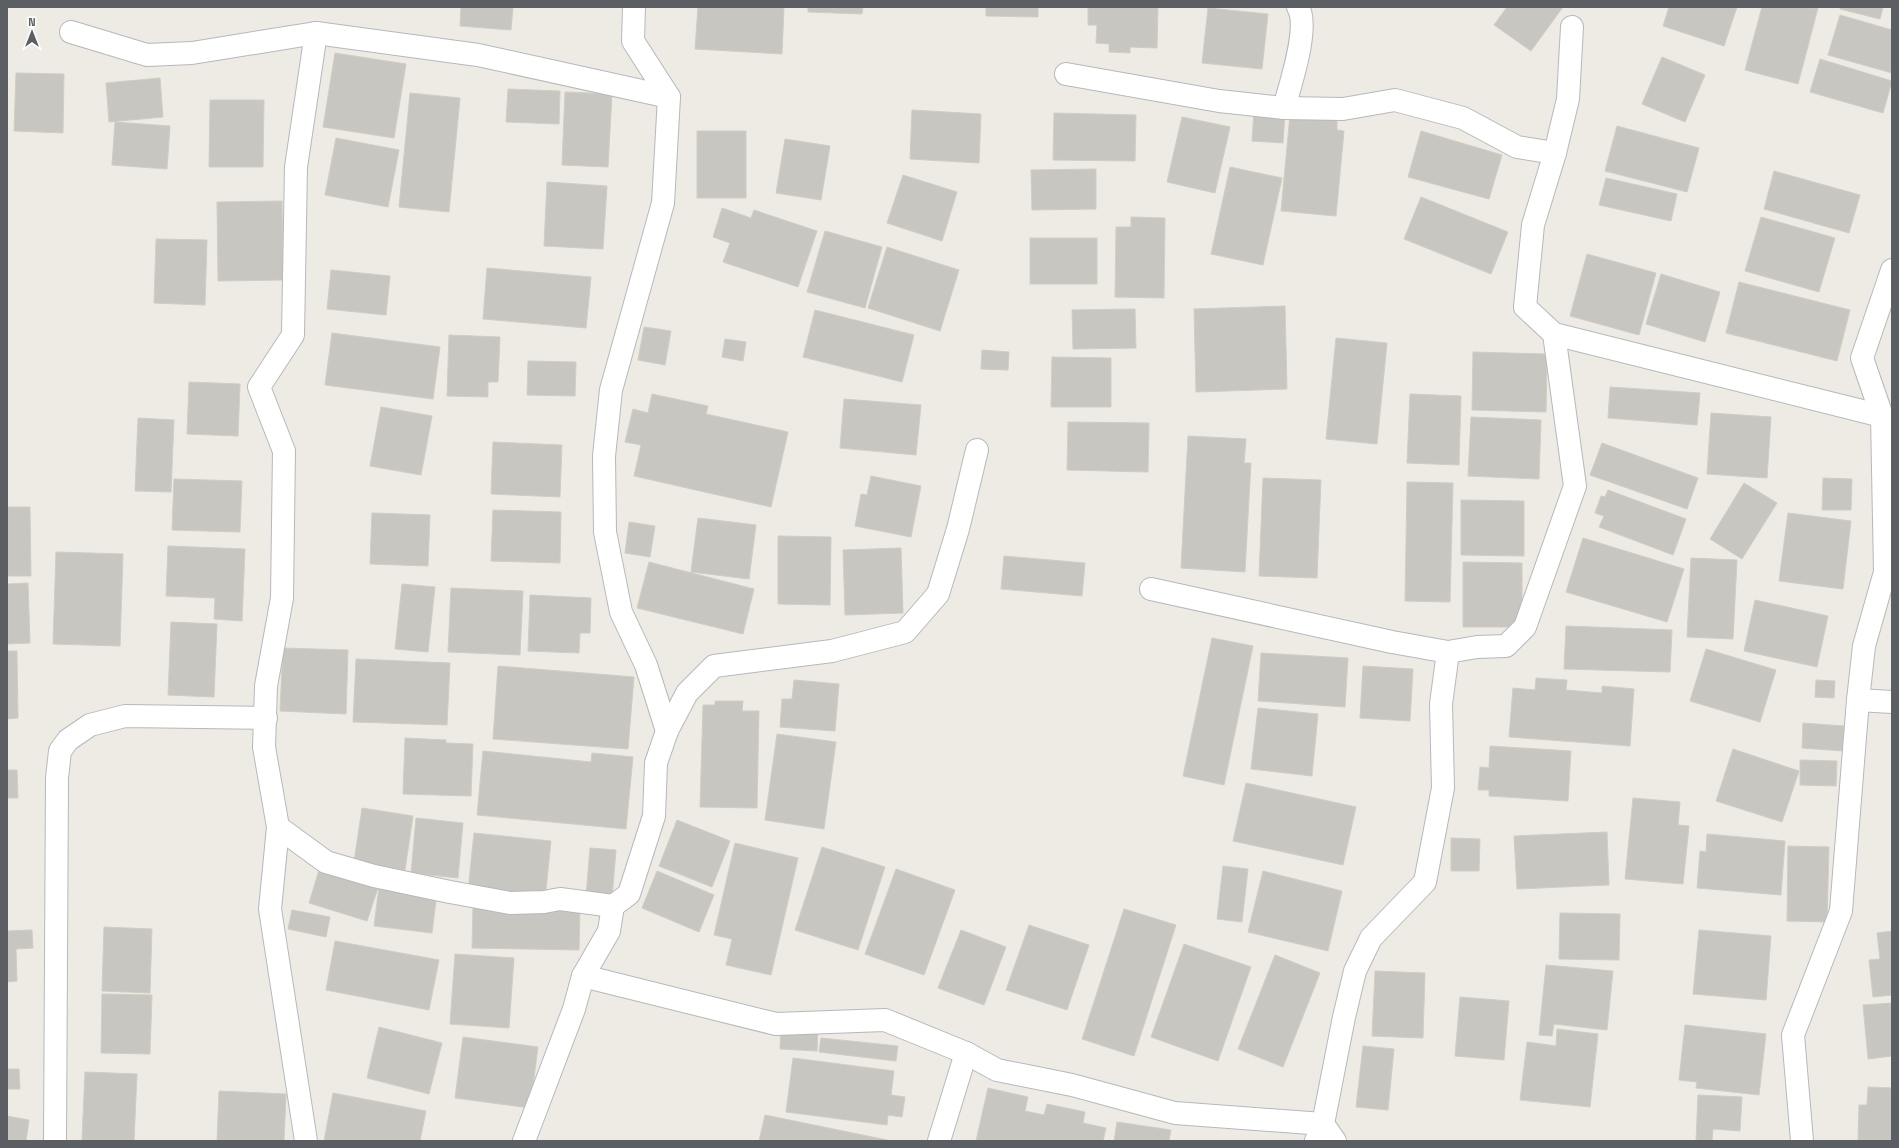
<svg xmlns="http://www.w3.org/2000/svg" width="1899" height="1148" font-family="'Space Grotesk',sans-serif">
<rect width="100%" height="100%" fill="#edebe3"/>
<g fill="#c8c6c0" stroke="#d1cdc2">
<polygon points="461,7 513,7 511,30 460,26"/>
<polygon points="698,7 784,7 782,54 695,49"/>
<polygon points="808,7 863,7 862,14 808,12"/>
<polygon points="986,7 1038,7 1038,17 986,16"/>
<polygon points="1088,7 1158,7 1157,48 1130,47 1130,53 1109,52 1109,44 1096,43 1097,25 1088,25"/>
<polygon points="1507,7 1563,7 1531,51 1494,25"/>
<polygon points="1669,7 1737,7 1724,46 1663,26"/>
<polygon points="1762,7 1818,8 1798,84 1745,70"/>
<polygon points="1841,7 1883,7 1880,19 1840,9"/>
<polygon points="1208,8 1268,14 1262,69 1202,63"/>
<polygon points="1840,15 1892,30 1892,73 1828,55"/>
<polygon points="335,53 406,64 394,138 323,127"/>
<polygon points="1662,57 1705,75 1685,122 1642,104"/>
<polygon points="1820,59 1892,81 1883,113 1810,92"/>
<polygon points="16,73 64,74 63,133 14,131"/>
<polygon points="160,78 163,117 109,122 106,83"/>
<polygon points="508,89 560,91 559,124 506,122"/>
<polygon points="565,92 612,94 608,167 562,165"/>
<polygon points="410,93 460,98 449,212 399,207"/>
<polygon points="210,100 264,100 263,167 209,167"/>
<polygon points="912,110 981,114 979,163 910,159"/>
<polygon points="1254,110 1285,112 1283,143 1252,141"/>
<polygon points="1054,113 1136,115 1135,161 1053,160"/>
<polygon points="1290,115 1337,119 1337,130 1344,131 1336,216 1281,211"/>
<polygon points="1182,117 1230,127 1215,193 1167,182"/>
<polygon points="115,122 170,126 167,169 112,165"/>
<polygon points="1617,126 1699,148 1687,192 1605,171"/>
<rect x="697" y="131" width="49" height="67"/>
<polygon points="1421,131 1502,155 1489,199 1408,177"/>
<polygon points="336,138 399,150 388,207 325,195"/>
<polygon points="785,139 830,146 821,200 776,193"/>
<polygon points="1230,167 1282,178 1263,265 1211,254"/>
<polygon points="1096,169 1096,209 1032,210 1031,170"/>
<polygon points="1774,171 1860,195 1849,233 1764,209"/>
<polygon points="903,175 957,192 942,241 887,223"/>
<polygon points="1606,178 1677,194 1671,221 1599,205"/>
<polygon points="547,182 607,186 603,249 544,246"/>
<polygon points="1421,197 1508,232 1491,274 1404,239"/>
<polygon points="282,201 283,280 218,281 217,202"/>
<polygon points="722,208 751,218 754,210 817,231 798,287 723,262 730,243 713,237"/>
<polygon points="1131,217 1165,218 1164,298 1115,297 1116,227 1131,227"/>
<polygon points="1761,217 1835,238 1819,292 1745,271"/>
<polygon points="825,231 882,247 865,308 807,292"/>
<rect x="1030" y="238" width="67" height="46"/>
<polygon points="156,239 207,240 205,305 154,303"/>
<polygon points="887,247 959,270 940,331 868,308"/>
<polygon points="1587,254 1656,273 1639,335 1570,316"/>
<polygon points="487,268 591,277 586,328 483,319"/>
<polygon points="331,270 390,276 386,315 327,309"/>
<polygon points="1661,274 1720,292 1705,342 1646,324"/>
<polygon points="1739,282 1850,310 1837,361 1726,333"/>
<polygon points="1285,306 1287,389 1196,392 1194,309"/>
<polygon points="1135,309 1136,348 1073,349 1072,310"/>
<polygon points="815,310 914,335 902,382 803,357"/>
<polygon points="644,327 671,331 665,365 638,360"/>
<polygon points="332,333 440,347 433,399 325,385"/>
<polygon points="449,335 500,337 498,382 488,382 488,397 447,396"/>
<polygon points="1336,338 1387,343 1377,444 1326,439"/>
<polygon points="725,339 746,342 743,361 722,357"/>
<polygon points="982,350 1009,352 1008,370 981,369"/>
<polygon points="1473,352 1547,354 1546,412 1472,410"/>
<polygon points="1052,357 1111,358 1111,407 1051,407"/>
<polygon points="528,361 576,362 575,396 527,395"/>
<polygon points="189,382 240,384 238,436 187,434"/>
<polygon points="1610,387 1700,393 1697,425 1608,418"/>
<polygon points="652,394 708,406 706,414 788,432 771,507 634,476 641,445 625,442 633,409 648,413"/>
<polygon points="1410,394 1461,396 1459,465 1407,463"/>
<polygon points="844,399 921,405 916,455 840,448"/>
<polygon points="381,407 432,416 421,475 370,466"/>
<polygon points="1711,413 1771,417 1767,478 1707,474"/>
<polygon points="1471,417 1541,420 1539,479 1468,476"/>
<polygon points="138,418 174,420 171,492 135,491"/>
<polygon points="1068,422 1149,423 1148,472 1067,470"/>
<polygon points="1188,436 1246,439 1244,463 1251,463 1245,572 1181,568"/>
<polygon points="493,442 562,445 560,497 491,494"/>
<polygon points="1602,443 1698,478 1687,509 1590,475"/>
<polygon points="871,476 921,486 911,537 855,526 861,494 867,495"/>
<polygon points="1263,478 1321,480 1317,578 1259,576"/>
<polygon points="1823,478 1852,479 1851,510 1822,510"/>
<polygon points="174,479 242,481 240,532 172,530"/>
<polygon points="1407,482 1453,483 1450,602 1405,601"/>
<polygon points="1744,483 1777,503 1742,559 1710,539"/>
<polygon points="1608,490 1686,519 1673,555 1599,527 1604,516 1595,513 1601,496 1605,497"/>
<polygon points="1461,500 1524,501 1524,556 1461,555"/>
<polygon points="7,507 30,507 31,576 7,576"/>
<polygon points="493,510 561,512 560,563 491,561"/>
<polygon points="372,513 430,515 428,566 370,564"/>
<polygon points="1788,513 1851,521 1843,589 1779,581"/>
<polygon points="698,518 756,525 749,579 691,572"/>
<polygon points="629,522 655,526 650,557 625,553"/>
<polygon points="778,536 831,537 830,605 778,604"/>
<polygon points="1583,538 1684,569 1667,622 1566,592"/>
<polygon points="168,546 245,549 242,621 214,619 215,598 166,596"/>
<polygon points="901,548 903,613 845,615 843,550"/>
<polygon points="56,552 123,554 120,646 53,644"/>
<polygon points="1004,556 1085,563 1082,596 1001,589"/>
<polygon points="1691,558 1737,560 1733,639 1687,637"/>
<polygon points="649,562 754,589 743,634 637,608"/>
<polygon points="1463,562 1522,563 1522,627 1463,627"/>
<polygon points="28,583 30,643 7,644 7,584"/>
<polygon points="402,584 435,587 428,652 395,649"/>
<polygon points="451,588 523,591 520,655 448,652"/>
<polygon points="530,595 591,598 590,633 580,633 579,653 528,651"/>
<polygon points="1755,600 1828,616 1817,667 1744,651"/>
<polygon points="171,622 217,624 214,697 168,695"/>
<polygon points="1566,626 1672,630 1670,672 1564,669"/>
<polygon points="1212,638 1253,646 1224,785 1183,776"/>
<polygon points="283,648 348,650 346,714 280,711"/>
<polygon points="1706,649 1776,670 1760,722 1690,701"/>
<polygon points="7,651 17,651 18,718 7,719"/>
<polygon points="1261,653 1348,658 1345,707 1258,701"/>
<polygon points="356,659 450,663 447,725 353,722"/>
<polygon points="498,666 634,677 628,749 493,739"/>
<polygon points="1363,666 1413,669 1410,721 1360,718"/>
<polygon points="1536,678 1567,680 1566,690 1602,693 1602,686 1634,689 1630,746 1509,737 1513,688 1535,690"/>
<polygon points="794,680 839,684 835,731 780,727 782,699 792,699"/>
<polygon points="1816,680 1835,681 1834,698 1815,697"/>
<polygon points="715,701 743,701 742,711 759,711 757,808 700,807 703,705 715,705"/>
<polygon points="1258,708 1318,714 1312,776 1251,769"/>
<polygon points="1803,723 1844,726 1843,751 1802,748"/>
<polygon points="777,734 836,742 824,829 765,820"/>
<polygon points="405,738 446,740 446,743 473,744 471,796 403,794"/>
<polygon points="1490,746 1571,751 1568,801 1489,796 1489,790 1478,790 1480,767 1489,768"/>
<polygon points="1733,749 1799,771 1782,822 1716,801"/>
<polygon points="483,751 591,762 592,753 633,757 626,829 477,815"/>
<polygon points="1800,760 1837,761 1836,786 1800,785"/>
<polygon points="7,770 17,770 18,798 7,798"/>
<polygon points="1246,783 1356,807 1343,865 1233,841"/>
<polygon points="1633,798 1680,802 1678,825 1689,826 1683,884 1625,879"/>
<polygon points="362,808 413,816 405,870 354,862"/>
<polygon points="416,818 463,823 458,878 411,873"/>
<polygon points="677,820 730,841 712,887 659,866"/>
<polygon points="1607,832 1609,885 1517,889 1514,836"/>
<polygon points="474,833 551,841 545,899 468,891"/>
<polygon points="1707,834 1785,841 1781,895 1697,888 1700,851 1706,852"/>
<polygon points="1451,838 1480,839 1479,871 1451,871"/>
<polygon points="735,843 798,858 771,975 726,965 732,939 714,935"/>
<polygon points="1788,846 1829,847 1827,922 1787,921"/>
<polygon points="822,847 885,867 858,950 795,930"/>
<polygon points="590,848 616,850 612,898 586,896"/>
<polygon points="1223,866 1248,869 1242,922 1217,919"/>
<polygon points="896,869 955,890 924,975 865,954"/>
<polygon points="319,870 378,888 367,921 309,903"/>
<polygon points="657,871 714,895 699,932 642,908"/>
<polygon points="1263,871 1342,891 1328,951 1248,932"/>
<polygon points="379,887 437,893 432,933 374,926"/>
<polygon points="473,906 580,909 579,950 472,948"/>
<polygon points="1124,909 1176,925 1134,1056 1082,1039"/>
<polygon points="292,910 330,917 326,937 288,929"/>
<polygon points="1560,913 1620,914 1619,960 1559,959"/>
<polygon points="1029,925 1089,945 1067,1010 1006,990"/>
<polygon points="104,927 152,929 150,993 102,991"/>
<polygon points="32,930 33,948 16,949 17,981 7,982 7,931"/>
<polygon points="961,930 1006,947 984,1005 938,988"/>
<polygon points="1699,930 1771,936 1766,1000 1693,994"/>
<polygon points="1892,931 1892,995 1873,997 1869,960 1880,959 1877,933"/>
<polygon points="335,941 439,960 429,1010 326,990"/>
<polygon points="1184,944 1251,967 1218,1061 1151,1037"/>
<polygon points="455,954 514,958 509,1028 450,1024"/>
<polygon points="1275,955 1320,973 1283,1067 1238,1049"/>
<polygon points="1546,965 1613,971 1607,1030 1554,1024 1552,1036 1539,1035"/>
<polygon points="1375,971 1425,973 1423,1038 1372,1036"/>
<polygon points="102,994 152,995 150,1054 101,1053"/>
<polygon points="1460,997 1509,1001 1504,1060 1455,1056"/>
<polygon points="1892,1003 1892,1056 1868,1059 1863,1005"/>
<polygon points="781,1025 818,1027 817,1051 780,1049"/>
<polygon points="1685,1025 1766,1034 1759,1095 1696,1088 1697,1082 1679,1080"/>
<polygon points="379,1027 442,1043 429,1094 367,1078"/>
<polygon points="1557,1029 1598,1034 1590,1107 1520,1100 1527,1042 1556,1046"/>
<polygon points="463,1037 538,1047 530,1108 455,1098"/>
<polygon points="821,1038 898,1046 896,1061 819,1052"/>
<polygon points="1363,1046 1394,1049 1388,1110 1356,1107"/>
<polygon points="793,1058 894,1071 891,1095 905,1097 902,1117 888,1115 887,1125 786,1112"/>
<polygon points="7,1069 19,1069 20,1089 7,1089"/>
<polygon points="85,1072 137,1074 134,1141 82,1140"/>
<polygon points="1868,1087 1892,1088 1892,1141 1858,1141 1859,1105 1867,1105"/>
<polygon points="988,1088 1028,1097 1025,1111 1044,1115 1047,1104 1085,1112 1083,1123 1106,1128 1103,1141 976,1141"/>
<polygon points="219,1091 286,1094 284,1141 217,1141"/>
<polygon points="333,1093 426,1111 420,1141 324,1141"/>
<polygon points="1698,1095 1742,1097 1740,1131 1713,1129 1712,1141 1696,1141"/>
<polygon points="765,1115 892,1141 759,1141"/>
<polygon points="7,1116 29,1120 26,1141 7,1141"/>
<polygon points="1117,1122 1171,1130 1169,1141 1114,1141"/>
</g>
<g fill="none" stroke-linecap="round" stroke-linejoin="round">
<g stroke="#b6b8bd" stroke-width="24">
<g id="minor">
<polyline points="634,7 633,41 669,97 663,203 611,390 604,456 605,532 621,612 646,665 667,731"/>
<polyline points="71,32 147,55 192,53 316,33 478,55 669,97"/>
<polyline points="316,33 296,167 293,335 259,387 284,451 282,598 266,686 264,747 278,827 326,862 374,876 450,892 510,903 544,902 560,899 613,906"/>
<polyline points="1066,74 1219,101 1284,108 1343,109 1395,100 1463,118 1517,147 1555,153"/>
<path d="M1284 108C1290 85 1310 27 1298 7"/>
<polyline points="1554,334 1882,416"/>
<polyline points="1151,589 1392,642 1448,652 1441,704 1443,788 1425,882 1371,938 1355,971 1344,1017 1323,1124 1316,1141"/>
<polyline points="1448,652 1477,647 1506,646 1525,627 1575,486 1554,334 1525,307 1533,225 1555,153 1568,99 1572,27"/>
<polyline points="1858,700 1892,702"/>
<polyline points="278,827 270,909 306,1141"/>
<polyline points="583,976 776,1024 885,1020 966,1053 997,1070 1072,1085 1175,1113 1323,1124"/>
<polyline points="1323,1124 1335,1141"/>
<polyline points="55,1141 57,778 60,751 68,740 90,725 125,716 266,718"/>
<polyline points="524,1141 574,1009 583,976 609,931 613,906 629,894 654,816 656,763 667,731 687,693 714,666 832,651 905,632 938,594 958,529 977,450"/>
<polyline points="939,1141 966,1053"/>
<polyline points="1802,1141 1793,1035 1841,911 1858,700 1864,646 1885,572 1882,416 1862,358 1892,270"/>
</g>
</g>
<use href="#minor" stroke="#fff" stroke-width="22"/>
</g>
<rect width="1899" height="1148" fill="none" stroke="#5b5f63" stroke-width="16"/>
<g transform="translate(32 32)" stroke="#ffffff" stroke-width="3" paint-order="stroke">
<path d="M0-3L7 15L0 10L-7 15Z" fill="#5b5f63"/>
<text y="-6" font-size="11" font-weight="bold" text-anchor="middle" fill="#5b5f63">N</text>
</g>
</svg>
